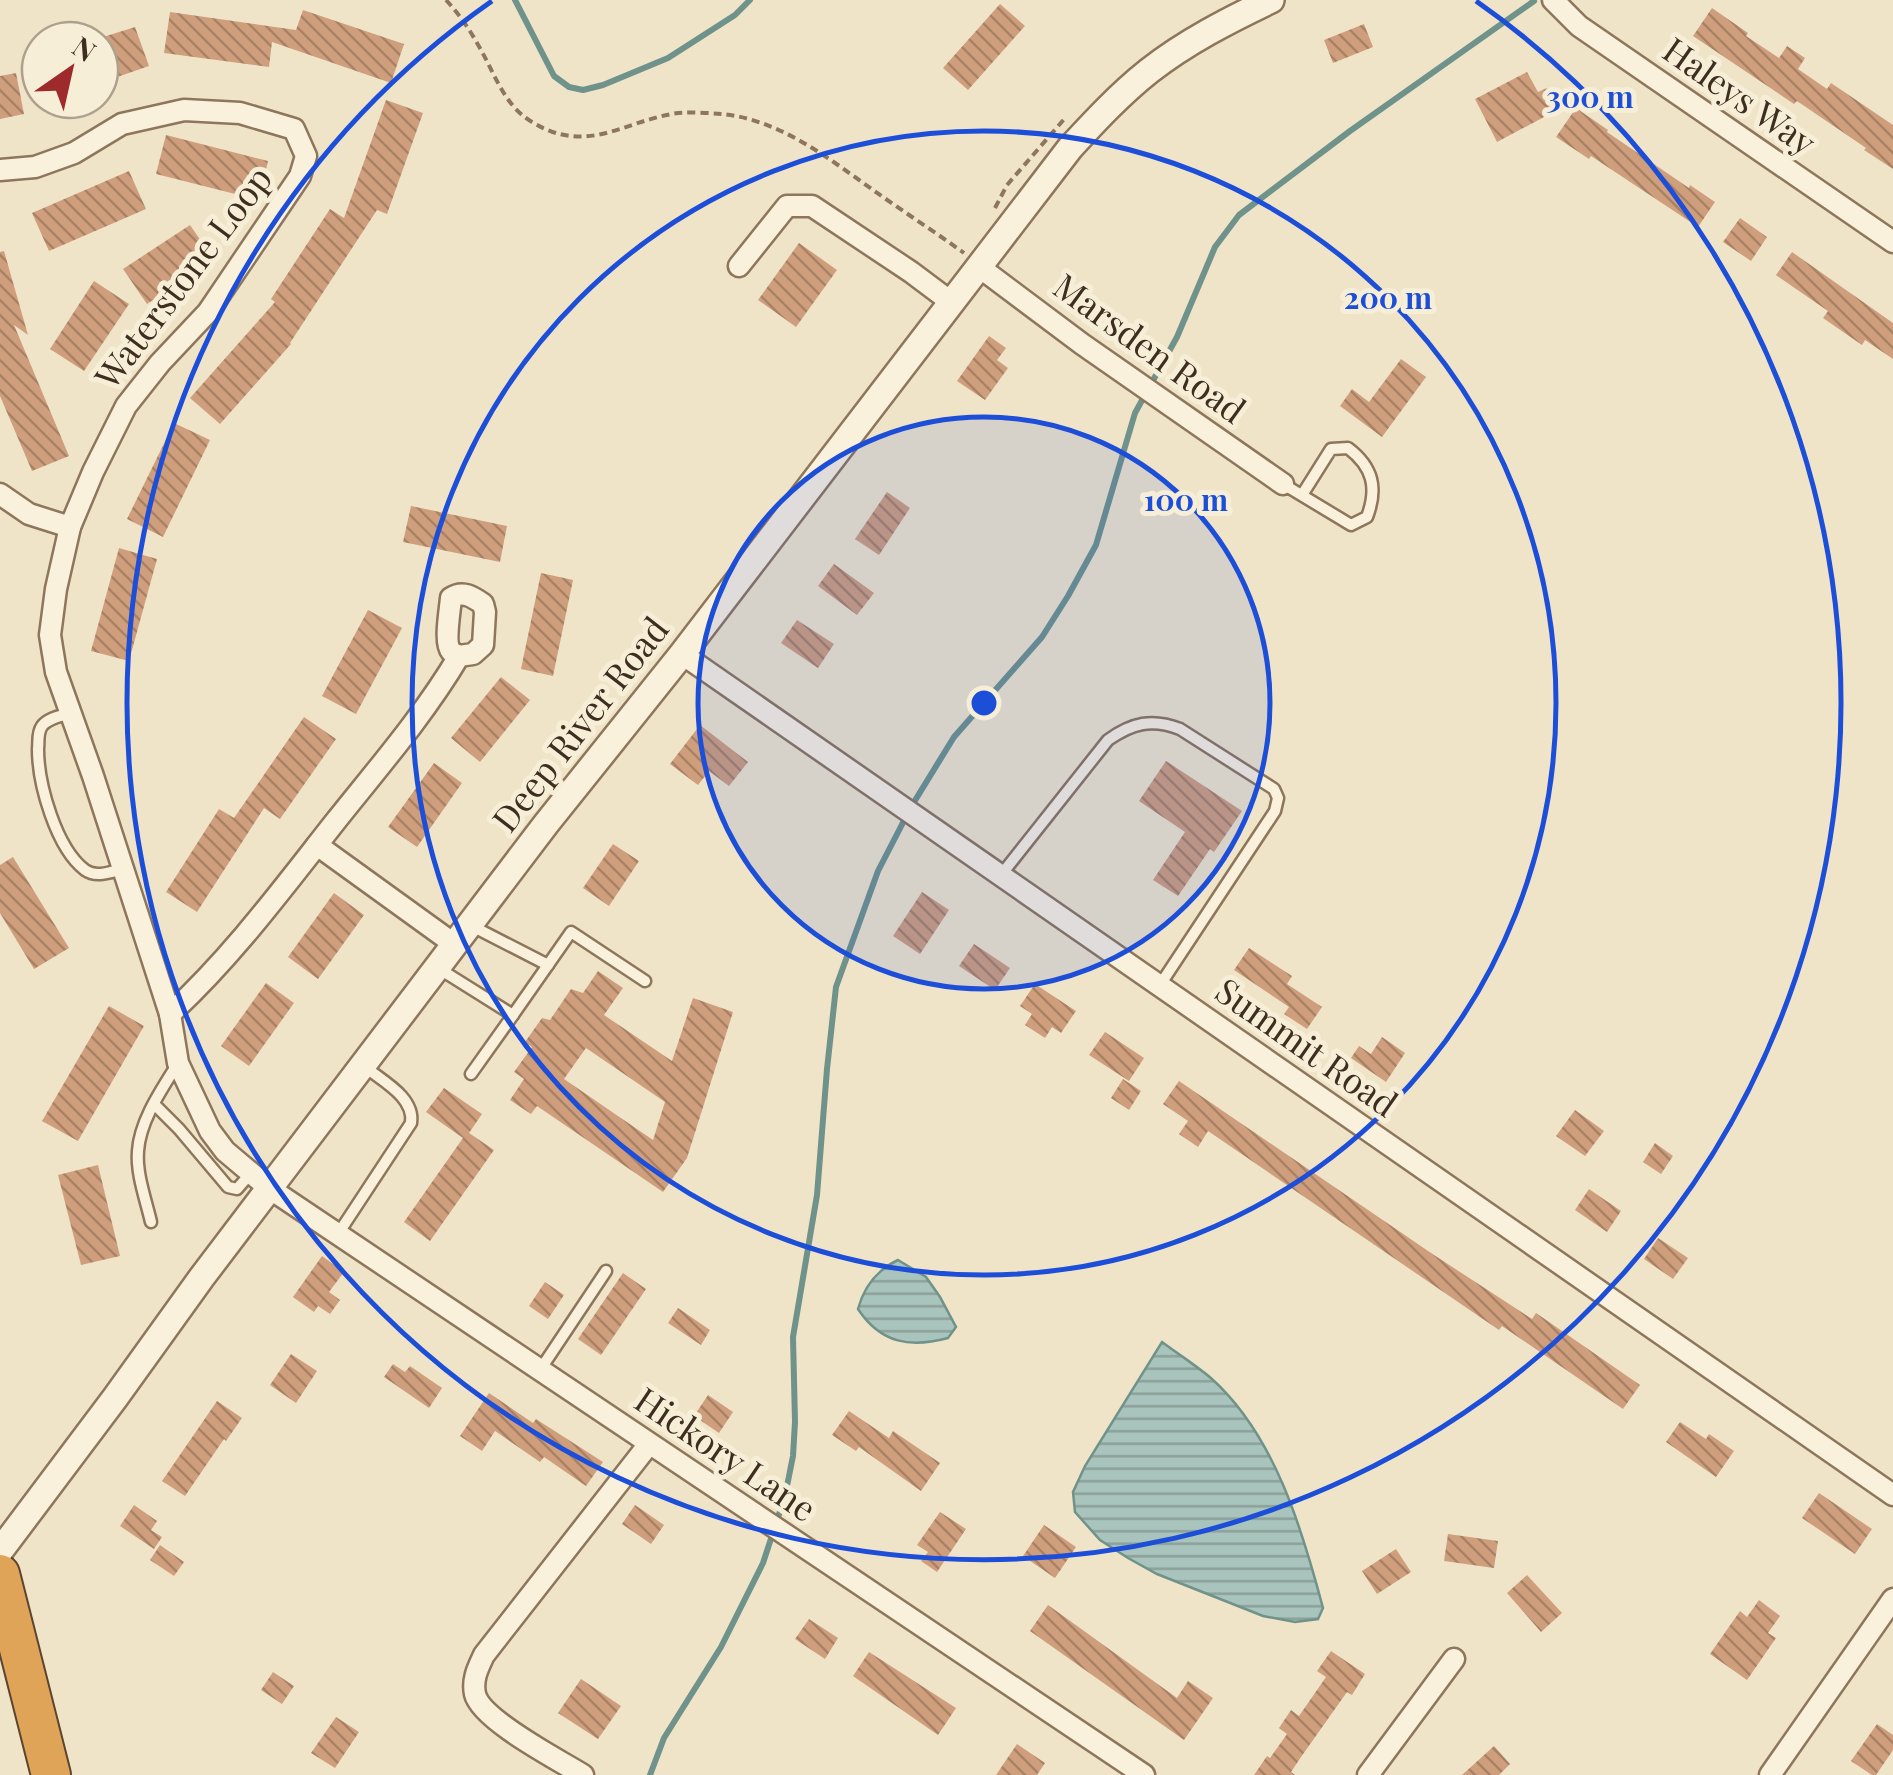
<svg xmlns="http://www.w3.org/2000/svg" width="1893" height="1775" font-family="'Playfair Display',serif">
<defs>
<pattern id="water-rules" width="6" height="5" patternUnits="userSpaceOnUse" patternTransform="scale(2.5)"><rect width="6" height="5" fill="#a9c4bc"/><path d="M0 2.5h6" fill="none" stroke="#8ba098"/></pattern>
<pattern id="building-back-hatch" width="6" height="6" patternUnits="userSpaceOnUse" patternTransform="scale(2.5)"><rect width="6" height="6" fill="#cf9f7d"/><path d="M-1 5l2 2M0 0l6 6M5-1l2 2" fill="none" stroke="#a98266"/></pattern>
</defs>
<rect width="100%" height="100%" fill="#f0e4c8"/>
<g fill="url(#water-rules)" stroke="#6f938a" stroke-width="2.5">
<path d="M898 1260 926 1277 940 1297 956 1327 948 1338C911 1348 881 1344 858 1309 864 1287 877 1270 898 1260Z"/>
<path d="M1162 1342C1178 1354 1197 1366 1212 1379 1275 1436 1302 1529 1323 1608L1318 1619 1295 1622 1263 1616 1157 1574 1128 1558 1100 1540 1075 1512 1073 1492 1085 1466Z"/>
</g>
<g fill="none" stroke-linecap="round" stroke-linejoin="round">
<g stroke="#6f938a" stroke-width="6">
<polyline points="515,0 554,76 569,87 583,90 603,85 668,58 735,15 750,0"/>
<polyline points="650,1775 664,1738 721,1647 763,1563 785,1496 793,1456 795,1422 793,1337 817,1195 827,1069 836,987 878,871 911,807 954,737 1042,637 1068,596 1096,545 1135,413 1177,337 1215,247 1239,215 1350,131 1534,1"/>
</g>
</g>
<g fill="url(#building-back-hatch)" fill-rule="evenodd">
<polygon points="1000,4 1025,26 968,90 943,68"/>
<polygon points="1712,8 1748,33 1746,36 1779,58 1787,46 1805,58 1798,69 1827,89 1831,83 1893,125 1893,169 1864,150 1866,148 1797,101 1794,104 1693,36"/>
<polygon points="303,10 404,44 391,83 272,42 269,67 164,53 170,12 296,30"/>
<polygon points="1364,24 1373,47 1333,63 1324,40"/>
<polygon points="135,27 149,66 100,83 100,38"/>
<polygon points="1527,72 1538,92 1547,88 1559,109 1497,142 1475,99"/>
<polygon points="16,73 24,114 0,119 0,76"/>
<polygon points="386,100 423,113 387,214 377,210 290,343 291,344 220,424 190,398 275,302 271,299 330,209 344,218"/>
<polygon points="1576,108 1608,130 1607,132 1689,188 1690,185 1715,202 1698,227 1591,156 1589,159 1556,137"/>
<polygon points="166,135 268,161 259,200 156,174"/>
<polygon points="129,171 146,209 49,251 32,213"/>
<polygon points="1740,218 1767,237 1751,261 1723,242"/>
<polygon points="190,225 214,260 147,304 123,269"/>
<polygon points="799,243 837,270 796,327 758,300"/>
<polygon points="4,251 28,335 14,325 69,456 32,471 0,396 0,252"/>
<polygon points="1792,252 1893,323 1893,359 1865,340 1862,345 1823,318 1828,311 1776,275"/>
<polygon points="94,281 129,304 84,371 50,349"/>
<polygon points="989,336 1006,348 997,360 1008,368 985,400 957,381"/>
<polygon points="1401,359 1426,377 1382,437 1340,406 1352,389 1369,402"/>
<polygon points="174,423 210,440 163,537 127,519"/>
<polygon points="887,492 910,508 879,555 855,539"/>
<polygon points="411,506 507,526 500,562 403,542"/>
<polygon points="119,548 157,559 129,661 91,651"/>
<polygon points="834,564 874,593 857,615 818,586"/>
<polygon points="541,573 573,580 553,676 521,669"/>
<polygon points="368,610 402,628 356,714 322,696"/>
<polygon points="797,620 834,644 818,668 781,643"/>
<polygon points="501,677 530,700 480,762 451,738"/>
<polygon points="304,717 336,739 280,819 264,808 197,912 166,892 219,809 234,818"/>
<polygon points="700,725 748,762 729,786 709,771 698,785 670,764"/>
<polygon points="1166,761 1242,811 1214,852 1210,849 1178,896 1153,880 1185,832 1139,801"/>
<polygon points="434,763 462,783 417,847 388,827"/>
<polygon points="613,844 639,861 609,906 583,888"/>
<polygon points="13,857 69,948 34,969 0,913 0,865"/>
<polygon points="922,892 949,910 920,954 893,936"/>
<polygon points="334,893 364,915 318,979 288,957"/>
<polygon points="974,944 1010,968 995,990 959,966"/>
<polygon points="1249,948 1292,976 1287,984 1322,1007 1307,1029 1284,1014 1289,1007 1234,970"/>
<path d="M598 971 623 988 604 1015 672 1061 693 998 733 1012 687 1158 663 1192 537 1106 531 1114 510 1100 524 1079 514 1072 532 1047 525 1042 542 1018 550 1020 571 989 583 993ZM586 1048 665 1102 653 1140 564 1079Z"/>
<polygon points="266,983 294,1003 249,1066 221,1046"/>
<polygon points="1035,984 1076,1011 1061,1033 1052,1027 1045,1038 1025,1025 1032,1014 1020,1006"/>
<polygon points="109,1006 144,1026 78,1141 42,1121"/>
<polygon points="1105,1032 1144,1058 1129,1081 1089,1055"/>
<polygon points="1382,1037 1405,1053 1386,1082 1351,1058 1359,1046 1371,1054"/>
<polygon points="1123,1079 1141,1091 1129,1110 1111,1098"/>
<polygon points="1179,1081 1434,1255 1532,1319 1536,1313 1640,1385 1623,1409 1502,1326 1499,1330 1208,1131 1198,1147 1179,1134 1188,1121 1163,1104"/>
<polygon points="444,1088 482,1114 469,1133 494,1150 430,1241 404,1222 463,1138 426,1112"/>
<polygon points="1575,1110 1604,1131 1585,1156 1556,1136"/>
<polygon points="1655,1143 1673,1156 1661,1174 1643,1162"/>
<polygon points="98,1165 120,1256 81,1265 58,1175"/>
<polygon points="1589,1189 1621,1211 1607,1232 1575,1210"/>
<polygon points="1658,1238 1688,1258 1673,1279 1644,1259"/>
<polygon points="322,1256 344,1272 329,1292 340,1300 330,1314 318,1306 314,1312 293,1297"/>
<polygon points="623,1273 646,1289 601,1355 578,1339"/>
<polygon points="545,1282 564,1295 548,1319 529,1306"/>
<polygon points="678,1308 710,1330 701,1345 668,1323"/>
<polygon points="291,1354 317,1371 296,1403 270,1385"/>
<polygon points="393,1364 405,1372 410,1366 442,1388 429,1408 384,1377"/>
<polygon points="489,1393 533,1423 536,1419 603,1462 586,1486 544,1457 540,1462 495,1431 482,1451 460,1436"/>
<polygon points="708,1395 733,1412 719,1433 694,1416"/>
<polygon points="217,1401 242,1418 226,1441 224,1439 185,1496 162,1481"/>
<polygon points="849,1411 889,1438 893,1431 940,1463 921,1491 859,1447 856,1451 832,1435"/>
<polygon points="1680,1422 1706,1439 1709,1434 1734,1451 1716,1477 1666,1442"/>
<polygon points="1819,1493 1872,1529 1855,1554 1802,1518"/>
<polygon points="134,1505 157,1521 151,1530 162,1537 154,1549 120,1526"/>
<polygon points="635,1505 664,1525 651,1544 622,1524"/>
<polygon points="940,1512 966,1529 937,1572 921,1561 928,1552 917,1545"/>
<polygon points="1044,1525 1076,1547 1055,1578 1023,1556"/>
<polygon points="1448,1534 1498,1541 1494,1568 1444,1561"/>
<polygon points="160,1545 184,1562 174,1576 150,1560"/>
<polygon points="1396,1549 1411,1572 1377,1594 1362,1571"/>
<polygon points="1527,1575 1562,1613 1541,1632 1507,1593"/>
<polygon points="1759,1600 1780,1616 1768,1633 1776,1638 1747,1680 1710,1654 1740,1611 1747,1617"/>
<polygon points="1048,1605 1177,1698 1188,1681 1213,1698 1184,1740 1030,1631"/>
<polygon points="809,1619 838,1638 825,1659 795,1639"/>
<polygon points="1331,1651 1365,1674 1352,1695 1347,1692 1301,1757 1291,1772 1295,1775 1254,1775 1267,1756 1270,1758 1287,1734 1279,1728 1291,1710 1299,1716 1326,1677 1317,1671"/>
<polygon points="869,1652 956,1708 938,1735 853,1676"/>
<polygon points="273,1672 294,1686 282,1704 261,1690"/>
<polygon points="581,1679 621,1706 598,1739 558,1713"/>
<polygon points="336,1717 359,1732 335,1768 311,1753"/>
<polygon points="1877,1724 1893,1735 1893,1750 1876,1775 1872,1775 1851,1761"/>
<polygon points="1017,1744 1045,1763 1037,1775 996,1775"/>
<polygon points="1494,1746 1510,1764 1499,1775 1462,1775"/>
</g>
<g fill="none" stroke-linecap="round" stroke-linejoin="round">
<g stroke="#8d765c" stroke-width="15">
<g id="service">
<path d="M1283 484 1351 525 1367 517C1378 488 1373 467 1348 448L1331 449 1302 495"/>
<path d="M70 713C61 716 48 718 42 726 37 733 39 741 38 749 38 784 56 848 85 870 96 878 111 872 123 869"/>
<path d="M1001 875 1108 740C1132 723 1152 718 1180 729L1274 789 1278 798 1275 811 1160 985"/>
<polyline points="470,925 548,965"/>
<polyline points="438,968 513,1015 471,1074"/>
<polyline points="513,1015 571,932 645,981"/>
<polyline points="154,1104 179,1129 228,1187 237,1189 250,1174"/>
<path d="M151 1222C146 1200 136 1174 138 1151 140 1120 162 1089 178 1063"/>
<path d="M338 1234 411 1123C415 1097 382 1081 364 1066"/>
<polyline points="540,1370 606,1271"/>
</g>
</g>
<g stroke="#8d765c" stroke-width="25">
<g id="minor">
<polyline points="1553,0 1579,26 1893,242"/>
<polyline points="0,170 35,167 74,153 122,124 184,110 240,113 294,129 306,156 300,176 208,312 160,363 126,406 93,472 70,527 29,514 0,494"/>
<polyline points="739,266 787,206 812,206 911,272 951,302"/>
<polyline points="978,266 1082,344 1283,484"/>
<polyline points="70,527 56,589 50,635 56,672 93,776 170,1014 178,1063 210,1131 225,1151 269,1188 1144,1775"/>
<polyline points="682,654 1893,1495"/>
<polyline points="317,845 454,944"/>
<path d="M170 1014C232 957 283 888 335 822 378 768 424 715 459 656L473 654 483 645 485 612 483 604C473 597 463 590 451 598 450 610 444 643 451 651 453 654 457 654 459 656"/>
<path d="M583 1775C559 1760 481 1720 475 1694 472 1679 478 1668 484 1655L649 1444"/>
<polyline points="1368,1775 1454,1659"/>
<polyline points="1770,1775 1893,1599"/>
</g>
</g>
<g stroke="#8d765c" stroke-width="30">
<path id="tertiary" d="M0 1551 115 1398 202 1277 546 824 682 654 1070 148C1095 121 1120 94 1149 71 1186 42 1229 20 1271 0"/>
</g>
<g stroke="#5b4430" stroke-width="42">
<polyline id="motorway" points="0,1574 51,1775"/>
</g>
<g stroke="#8d765c" stroke-width="4" stroke-dasharray="8 5" stroke-linecap="butt">
<path d="M446 0C458 13 468 27 477 43 494 71 503 105 532 122 588 156 622 121 678 113 692 112 709 113 723 114 785 121 834 163 883 197 910 216 938 234 964 253"/>
<polyline points="995,208 1007,185 1066,117"/>
</g>
<use href="#service" stroke="#faf1dc" stroke-width="10"/>
<use href="#minor" stroke="#faf1dc" stroke-width="20"/>
<use href="#tertiary" stroke="#faf1dc" stroke-width="25"/>
<use href="#motorway" stroke="#e0a458" stroke-width="38"/>
</g>
<circle cx="984" cy="703" r="286" fill="#1d4ed8" fill-opacity=".12"/>
<g fill="none" stroke="#1d4ed8" stroke-width="5">
<circle cx="984" cy="703" r="286"/>
<circle cx="984" cy="703" r="572"/>
<path d="M1476 1A857 857 0 1 1 492 1"/>
</g>
<g text-anchor="middle" stroke-width="10" stroke-linejoin="round" paint-order="stroke">
<g font-size="35" fill="#3d2e20" stroke="#f7eed8">
<text transform="translate(1739 97) rotate(35)" y="12">Haleys Way</text>
<text transform="translate(184 278) rotate(-53)" y="12">Waterstone Loop</text>
<text transform="translate(1149 349) rotate(36)" y="12">Marsden Road</text>
<text transform="translate(581 725) rotate(-52)" y="12">Deep River Road</text>
<text transform="translate(1306 1048) rotate(35)" y="12">Summit Road</text>
<text transform="translate(725 1455) rotate(34)" y="12">Hickory Lane</text>
</g>
</g>
<circle cx="984" cy="703" r="15" fill="#1d4ed8" stroke="#f7eed8" stroke-width="5"/>
<g font-size="30" text-anchor="middle" font-weight="bold" fill="#1d4ed8" stroke="#f7eed8" stroke-width="10" stroke-linejoin="round" paint-order="stroke">
<text x="1590" y="108">300 m</text>
<text x="1388" y="309">200 m</text>
<text x="1186" y="511">100 m</text>
</g>
<g transform="translate(70 70) rotate(34)"><circle r="48" fill="#f7eed8" stroke="#ada18e" stroke-width="2.5"/>
<path d="M0-8L18 38L0 25L-18 38Z" fill="#9e2a2b"/>
<text y="-15" font-size="28" font-weight="bold" text-anchor="middle" fill="#3d2e20">N</text>
</g>
</svg>
